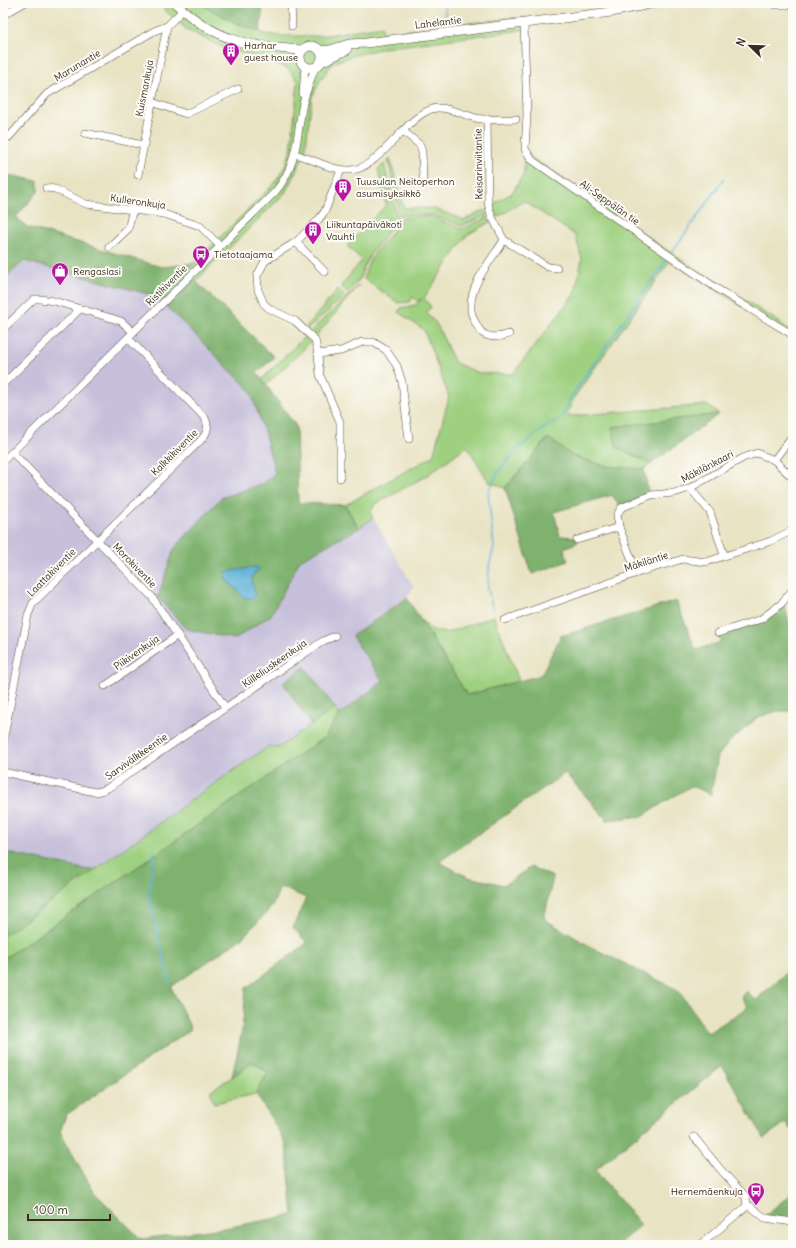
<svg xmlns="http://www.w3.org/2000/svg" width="796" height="1248" font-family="Delius,sans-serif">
<rect width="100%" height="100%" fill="#fdfcf7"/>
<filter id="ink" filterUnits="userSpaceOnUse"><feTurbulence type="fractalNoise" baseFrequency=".025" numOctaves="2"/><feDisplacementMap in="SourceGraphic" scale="8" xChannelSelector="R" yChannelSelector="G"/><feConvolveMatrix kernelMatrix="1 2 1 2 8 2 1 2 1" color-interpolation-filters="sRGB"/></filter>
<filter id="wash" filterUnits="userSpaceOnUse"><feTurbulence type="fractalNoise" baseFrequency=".012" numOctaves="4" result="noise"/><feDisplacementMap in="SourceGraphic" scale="16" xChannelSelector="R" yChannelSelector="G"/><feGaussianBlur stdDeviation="0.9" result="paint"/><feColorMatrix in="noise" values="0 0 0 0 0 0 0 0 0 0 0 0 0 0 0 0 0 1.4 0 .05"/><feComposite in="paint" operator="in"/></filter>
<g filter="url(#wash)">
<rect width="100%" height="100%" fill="#e8e3c3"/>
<polygon fill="#c6c0da" points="24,261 161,297 168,308 250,390 264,431 275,473 264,483 221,499 271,615 300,560 359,528 373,518 414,587 407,598 352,636 384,681 339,715 335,708 283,682 311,725 278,748 269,746 208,788 97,869 88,870 3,852 3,280"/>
<g fill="#9ed080" stroke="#6c7d4f">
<polygon points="159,3 199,3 236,23 265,34 283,36 320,36 382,26 383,33 513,18 527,18 529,29 384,48 352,56 333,63 321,79 312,97 305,153 285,193 196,281 185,272 275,183 285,166 291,150 298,81 289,70 282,66 261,61 250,55 219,46 186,29 161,7"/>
<path d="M524 152 674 255 793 331V338L670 261 575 396 567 414 569 416 707 405 719 414 612 427 616 447 651 464 644 469 605 466 571 455 548 438 505 488 489 482 467 446 426 476 374 505 371 513 373 518 359 528 345 505 433 456 449 397 424 330 398 312 401 308 415 305 422 299 417 301 413 297 410 302 398 303 364 279C367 254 390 239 401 218L431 216 461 229 487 218 485 216 461 226 434 215H400L388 160 390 158 404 208H432L464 220 484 210 490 222 467 235 424 298 431 307 426 313 436 323 455 363 479 373 513 374 575 293 582 259 575 235 524 201 498 217 491 205 512 193 524 173Z"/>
<polygon points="384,164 398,218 370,255 362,272 360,279 347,293 341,286 362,260 347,246 386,205 378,169"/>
<polygon points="359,285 316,336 311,331"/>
<polygon points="338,289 344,296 308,329 306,327"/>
<polygon points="304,337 311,342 266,385 262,379"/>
<polygon points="494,616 519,681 467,695 420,619 431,630 446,633"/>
<polygon points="335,708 339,715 325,737 90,900 3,959 3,936 208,788 269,746 278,748"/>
<polygon points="252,1062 268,1072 256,1094 214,1103 210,1091 232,1077"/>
</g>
<g fill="#7eb26e" stroke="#5c6e46" fill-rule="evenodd">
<polygon points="199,3 246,3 263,5 260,31 236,23"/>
<polygon points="3,174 38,181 38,192 16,217 27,227 161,267 195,263 186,272 274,357 257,373 296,426 298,503 345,505 359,528 300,560 271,615 235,639 186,629 158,597 174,549 221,498 264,483 275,473 264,431 250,390 168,308 160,297 24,261 3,280"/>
<polygon points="719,414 651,464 616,447 612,427"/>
<polygon points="548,438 571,455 605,466 644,469 649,496 621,508 612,495 554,512 560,536 576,537 578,542 564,548 568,561 532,574 505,488"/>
<path d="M407 598 467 695 541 675 561 636 676 601 696 650 721 642 719 635 761 622 785 604 793 642V711H778L758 717 728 743 718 756 711 794 691 786 642 816 607 820 565 773 439 862 468 877 504 885 531 867 553 877 544 919 593 948 678 990 708 1033 748 1007 741 997 746 991 756 1000 793 966V1132L785 1123 764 1138 722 1066 595 1170 641 1225 617 1245H3V959L90 900 325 737 339 715 383 681 352 636ZM280 887 306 898 293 927 307 943 246 988 242 1031 232 1077 252 1062 268 1072 256 1094 286 1143 293 1215 231 1227 141 1239 94 1192 60 1132 66 1115 191 1029 171 987 242 938 272 907Z"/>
<polygon points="305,667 335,708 311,725 283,682"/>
<polygon points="3,852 88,870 97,869 3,936"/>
<polygon points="793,1192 793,1219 766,1215"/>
</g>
<path fill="#5bb0d7" stroke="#4b6d7a" d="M257 567 259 570C246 577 255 585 255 596L251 599 244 598 238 591 225 579 226 572Z"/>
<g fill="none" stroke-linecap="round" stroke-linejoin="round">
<g stroke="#5bb0d7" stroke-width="1.5">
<polyline points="444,3 446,18"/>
<polyline points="672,252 724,179"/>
<polyline points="493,610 488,589 489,567 494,547 488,492 496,475 516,450 540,431 562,417 572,395 667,259"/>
<polyline points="154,851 149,896 170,984"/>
</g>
</g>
</g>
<g filter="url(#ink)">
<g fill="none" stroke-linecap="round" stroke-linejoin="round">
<g stroke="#554637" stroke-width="8">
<g id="minor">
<polyline points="291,3 292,26"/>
<polyline points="776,5 793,5"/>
<polyline points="3,15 24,3"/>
<polyline points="524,23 527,115 525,149 532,160 719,290 793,335"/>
<polyline points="303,94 305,67"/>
<polyline points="152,102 186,114 238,89"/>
<polyline points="487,119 488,203 491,215 504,240 548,267 557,268"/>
<polyline points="403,131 420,145 422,152 423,180"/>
<polyline points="85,133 143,145"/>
<polyline points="9,137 47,94 154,31 167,26"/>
<path d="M295 154C313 159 332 171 350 170 379 170 405 117 432 109 444 105 464 115 476 118 489 121 503 119 516 119"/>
<polyline points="138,175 167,26 183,10"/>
<polyline points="46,188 55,189 86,204 164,214 200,226 220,246"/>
<path d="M504 240C492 259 469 285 471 309 471 316 475 322 479 329 485 339 499 338 509 334"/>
<polyline points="296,242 325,272"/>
<polyline points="109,247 128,229 133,209"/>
<polyline points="3,329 34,299 40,299 54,301 121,321 133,332"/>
<polyline points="318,354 341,351 362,342 373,342 386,350 397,366 402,382 409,439"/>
<polyline points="3,384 80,309"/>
<polyline points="12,452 152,597 225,707"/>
<polyline points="774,460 793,435"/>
<path d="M3 461 275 192C299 163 296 137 303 103 306 91 311 79 315 68"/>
<polyline points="340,478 340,422 320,375 318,354 315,340 295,321 270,309 264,304 258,290 257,276 265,261 296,242 319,219 325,211 341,170"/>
<polyline points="690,488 710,512 724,555"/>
<polyline points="577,540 619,527"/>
<polyline points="637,573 619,527 617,515 621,508 651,495 674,493 690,488 743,458 757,453 774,460 793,478"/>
<polyline points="505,620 637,573 683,559 706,562 771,541 793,530"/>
<polyline points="718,633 761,619 781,604 793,589"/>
<polyline points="105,686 178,635"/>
<path d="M3 741 28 615 33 603 199 442C207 434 210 428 205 418L128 338"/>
<polyline points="3,772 95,792 101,791 108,788 323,641 335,636"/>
<polyline points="694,1137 721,1170 746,1197 747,1206"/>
<polyline points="700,1245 747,1206 750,1206 765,1218 793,1222"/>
</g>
</g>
<g stroke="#554637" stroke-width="10">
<g id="major">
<path d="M175 3C216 41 248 47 302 50"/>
<circle cx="311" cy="57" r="11"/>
<polyline points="320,51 330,50 349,44 366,43 611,12 655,3"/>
<polyline points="321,62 347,50"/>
</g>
</g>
<use href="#minor" stroke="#fff" stroke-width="7"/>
<use href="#major" stroke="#fff" stroke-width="9"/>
</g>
</g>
<defs>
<g id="building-pin" transform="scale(0.9)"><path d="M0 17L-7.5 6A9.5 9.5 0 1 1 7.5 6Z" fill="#b5179e" stroke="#fdfcf7"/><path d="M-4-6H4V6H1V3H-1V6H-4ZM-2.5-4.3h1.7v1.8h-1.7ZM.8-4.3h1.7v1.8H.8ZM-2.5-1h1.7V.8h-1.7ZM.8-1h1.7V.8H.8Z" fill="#fff"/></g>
<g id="bus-pin" transform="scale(0.9)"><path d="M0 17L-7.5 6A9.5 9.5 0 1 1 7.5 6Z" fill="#b5179e" stroke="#fdfcf7"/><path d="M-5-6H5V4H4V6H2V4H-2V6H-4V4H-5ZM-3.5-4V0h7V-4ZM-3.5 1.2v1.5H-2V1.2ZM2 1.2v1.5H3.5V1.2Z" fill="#fff"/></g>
<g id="shop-pin" transform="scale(0.9)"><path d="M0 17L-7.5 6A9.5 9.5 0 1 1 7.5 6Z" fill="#b5179e" stroke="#fdfcf7"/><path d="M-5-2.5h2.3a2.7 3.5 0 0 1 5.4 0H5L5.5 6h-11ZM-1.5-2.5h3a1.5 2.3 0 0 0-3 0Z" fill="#fff"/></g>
</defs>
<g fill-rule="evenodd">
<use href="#building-pin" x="231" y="51"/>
<use href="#building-pin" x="343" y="187"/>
<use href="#building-pin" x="313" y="230"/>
<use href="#bus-pin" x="201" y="254"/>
<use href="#shop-pin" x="60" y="271"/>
<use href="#bus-pin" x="756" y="1191"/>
</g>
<g text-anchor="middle" stroke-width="4" stroke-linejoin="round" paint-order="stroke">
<g font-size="10" fill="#3b2a1e" stroke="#fdfcf7">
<text transform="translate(438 22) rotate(-7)" y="4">Lahelantie</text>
<text transform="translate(77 65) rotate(-31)" y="4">Marunantie</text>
<text transform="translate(144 88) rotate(-79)" y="4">Kuismankuja</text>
<text transform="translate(478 164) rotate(-91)" y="4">Keisarinviitantie</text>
<text transform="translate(138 201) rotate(8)" y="4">Kulleronkuja</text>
<text transform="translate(610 202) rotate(35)" y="4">Ali-Seppälän tie</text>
<text transform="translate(166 285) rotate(-45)" y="4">Ristikiventie</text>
<text transform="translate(174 452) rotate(-45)" y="4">Kalkkikiventie</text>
<text transform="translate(707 466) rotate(-28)" y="4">Mäkilänkaari</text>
<text transform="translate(646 561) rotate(-18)" y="4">Mäkiläntie</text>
<text transform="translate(135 565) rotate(46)" y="4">Morokiventie</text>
<text transform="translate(51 572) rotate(-45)" y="4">Laattakiventie</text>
<text transform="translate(136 652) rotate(-35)" y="4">Piikivenkuja</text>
<text transform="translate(274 663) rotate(-35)" y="4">Kiilleliuskeenkuja</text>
<text transform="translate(136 756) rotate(-35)" y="4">Sarvivälkkeentie</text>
</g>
<g font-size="10" fill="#3b2a1e" stroke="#fdfcf7" text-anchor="start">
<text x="244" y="49">Harhar<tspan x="244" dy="12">guest house</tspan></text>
<text x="356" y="185">Tuusulan Neitoperhon<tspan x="356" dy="12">asumisyksikkö</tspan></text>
<text x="326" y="228">Liikuntapäiväkoti<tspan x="326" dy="12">Vauhti</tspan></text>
<text x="214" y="258">Tietotaajama</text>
<text x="73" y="275">Rengaslasi</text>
<text x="743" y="1195" text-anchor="end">Hernemäenkuja</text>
</g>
</g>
<rect width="796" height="1248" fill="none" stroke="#fdfcf7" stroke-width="16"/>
<g transform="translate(750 46) rotate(293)" stroke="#fdfcf7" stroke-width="3" paint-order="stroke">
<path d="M0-3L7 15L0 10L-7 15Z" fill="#3b2a1e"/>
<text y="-6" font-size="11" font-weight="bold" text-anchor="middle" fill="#3b2a1e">N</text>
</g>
<path d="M28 1214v6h82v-6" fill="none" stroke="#3b2a1e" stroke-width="2"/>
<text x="34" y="1214" font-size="12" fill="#3b2a1e" stroke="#fdfcf7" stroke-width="3" paint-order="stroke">100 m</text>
</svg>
